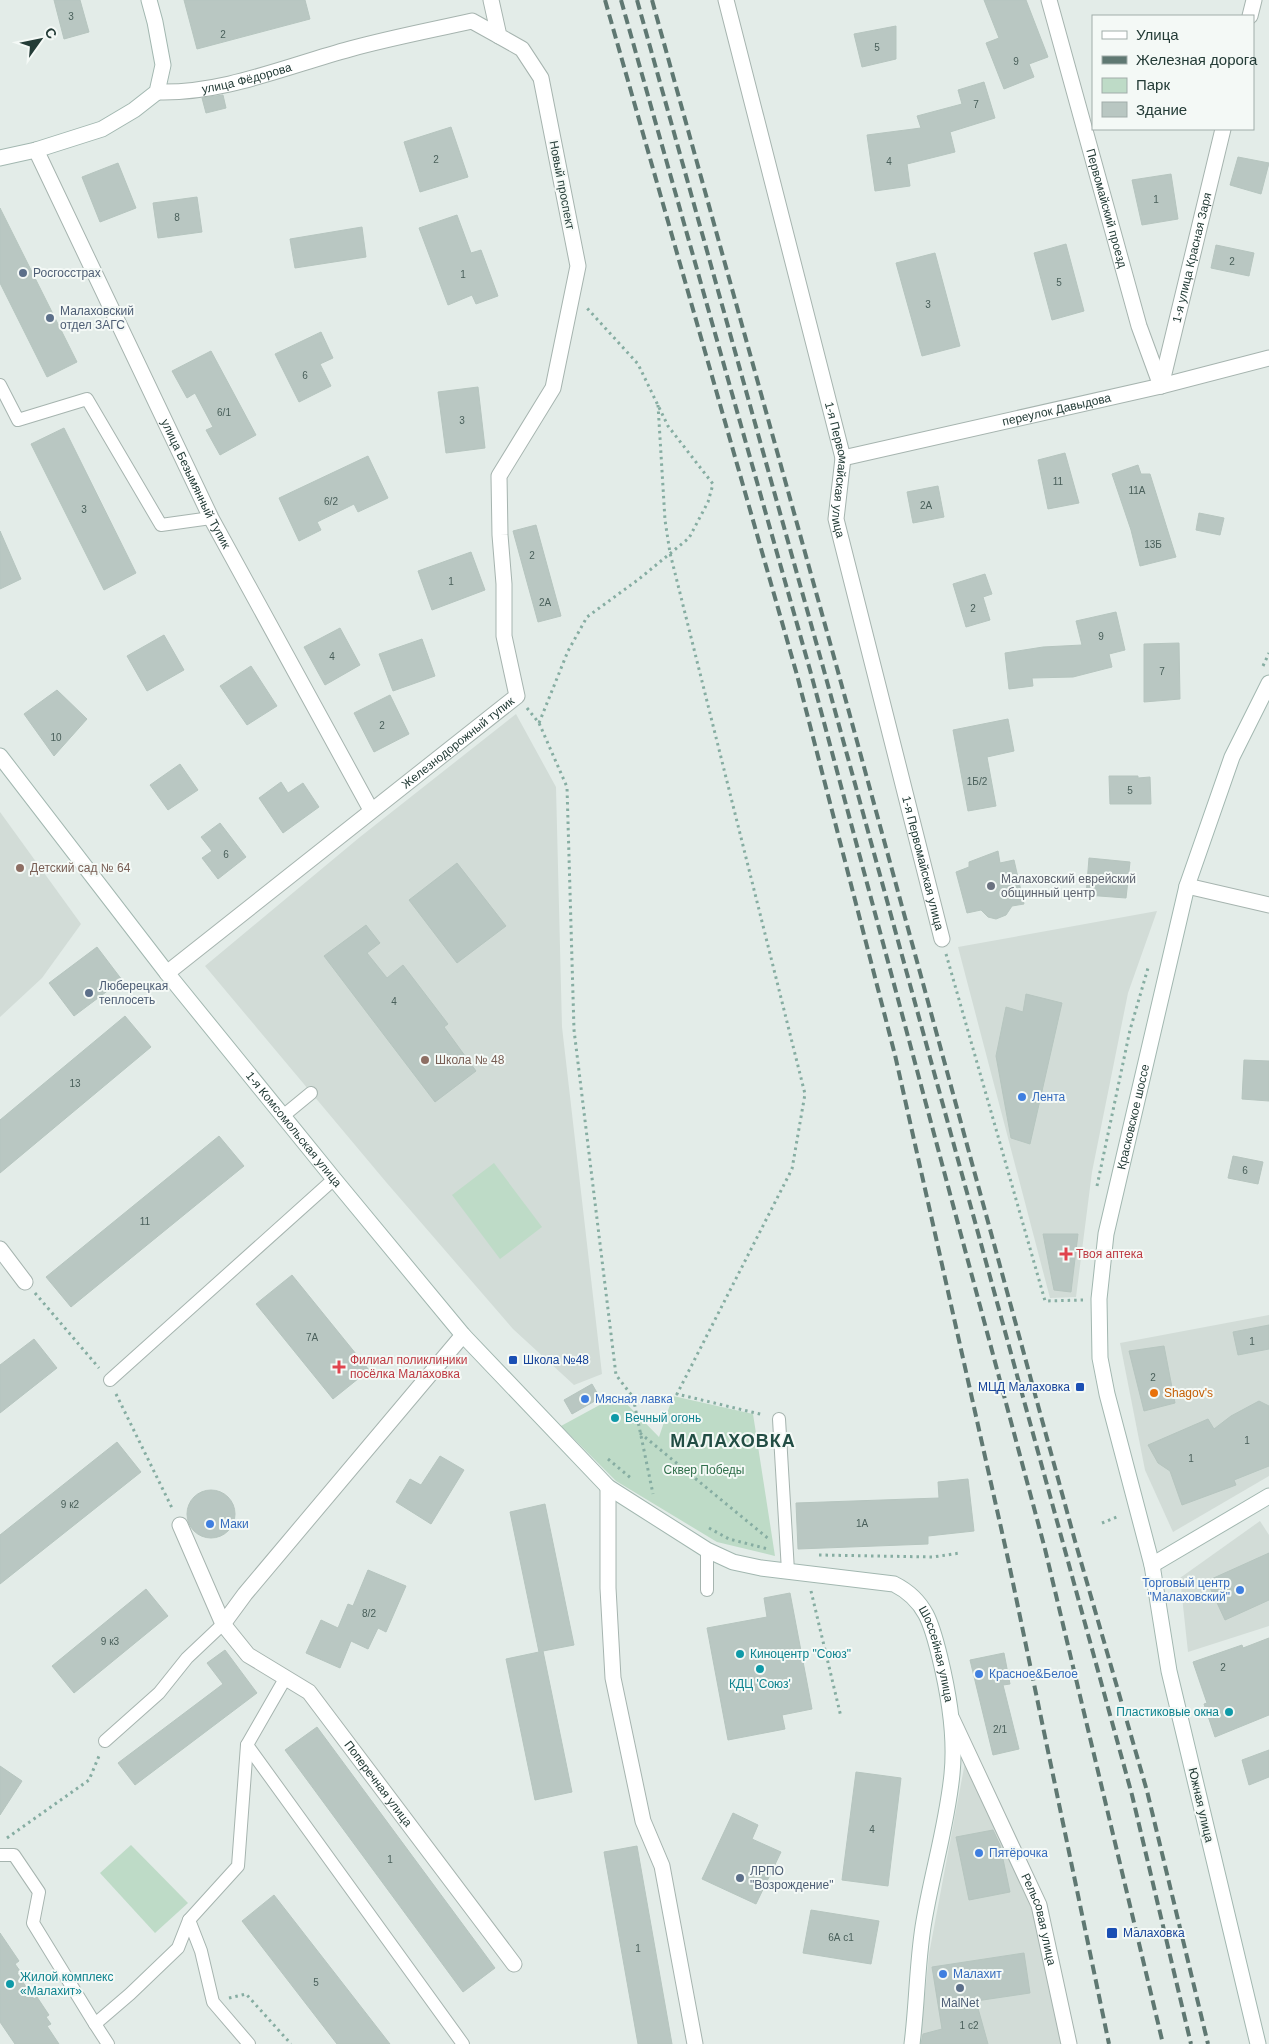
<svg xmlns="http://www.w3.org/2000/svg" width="1269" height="2044" font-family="Arial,sans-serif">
<rect width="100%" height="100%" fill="#e3ece8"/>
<g fill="#d2dcd7">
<polygon points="516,714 556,787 562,1027 602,1374 574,1385 513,1329 386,1182 205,966 360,837"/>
<polygon points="0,812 81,924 42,978 0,1017"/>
<polygon points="1157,911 1128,993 1092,1172 1076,1297 1050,1298 958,947"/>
<polygon points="1269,1315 1269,1476 1173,1532 1145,1470 1120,1343"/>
<polygon points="1260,1521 1269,1535 1269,1626 1188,1652 1180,1578"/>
<polygon points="966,1757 1036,1907 1064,2044 920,2044 929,1954"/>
</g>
<g fill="#bedbc7">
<polygon points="494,1163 542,1227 500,1259 452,1195"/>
<polygon points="618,1395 659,1437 673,1396 753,1414 775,1556 717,1542 616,1481 561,1426"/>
<polygon points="131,1845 188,1903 155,1933 100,1873"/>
</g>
<g fill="#b9c7c2" stroke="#b6c5bf">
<polygon points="54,0 80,0 89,32 64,39"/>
<polygon points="184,0 305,0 310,19 197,49"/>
<polygon points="984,0 1026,0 1048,57 1029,64 1034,77 1004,89 986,43 999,38"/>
<polygon points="896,26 896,59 862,67 854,34"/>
<polygon points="984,82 995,118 950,132 955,152 907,164 910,186 875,191 867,135 921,128 917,116 962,104 958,90"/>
<polygon points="223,95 226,108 206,113 202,98"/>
<polygon points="451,127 468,177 420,192 404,142"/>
<polygon points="1238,157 1269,163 1261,194 1230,185"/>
<polygon points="118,163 136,208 100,222 82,177"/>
<polygon points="1171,174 1178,219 1142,225 1132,180"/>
<polygon points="197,197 202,232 158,238 153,203"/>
<polygon points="0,208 77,362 47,377 0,283"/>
<polygon points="457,215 471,253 481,250 498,296 476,304 472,295 448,305 419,228"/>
<polygon points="362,227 366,257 295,268 290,239"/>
<polygon points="1066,244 1084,311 1052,320 1034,253"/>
<polygon points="1216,245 1254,253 1249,276 1211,268"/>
<polygon points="935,253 960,346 922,356 896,263"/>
<polygon points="321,332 333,358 320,364 331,386 299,402 275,354"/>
<polygon points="211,351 256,435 220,455 206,430 213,427 195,393 187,398 172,371"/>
<polygon points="478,387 485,448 446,453 438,392"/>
<polygon points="64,428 136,573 104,590 31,444"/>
<polygon points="1065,453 1079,503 1048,509 1038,460"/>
<polygon points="368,456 388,498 358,512 354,504 317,522 321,530 299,541 279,498"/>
<polygon points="1138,465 1141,474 1150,474 1176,557 1140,566 1131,530 1112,474"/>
<polygon points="938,486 944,517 913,523 907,492"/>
<polygon points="1199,513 1224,518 1220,535 1196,530"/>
<polygon points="536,525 561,616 538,622 513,531"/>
<polygon points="0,531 21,579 0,589"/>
<polygon points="471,552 485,590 432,610 418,571"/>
<polygon points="985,574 992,594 983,597 990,620 966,627 953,584"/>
<polygon points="1116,612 1125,650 1109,654 1112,667 1073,677 1032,678 1033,686 1009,689 1005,653 1043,647 1082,645 1076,621"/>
<polygon points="340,628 360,665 325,685 304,647"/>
<polygon points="164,635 184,670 147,691 127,656"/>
<polygon points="422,639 435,676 393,691 379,654"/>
<polygon points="1179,643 1180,699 1144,702 1144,644"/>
<polygon points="251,666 277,706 247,725 220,686"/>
<polygon points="57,690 87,719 54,756 24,714"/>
<polygon points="390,695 409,734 374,752 354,713"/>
<polygon points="1008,719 1014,751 987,757 996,806 968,811 953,730"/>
<polygon points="180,764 198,790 168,810 150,785"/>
<polygon points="1109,776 1138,776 1138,778 1150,777 1151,804 1110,804"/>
<polygon points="281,782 288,793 303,783 319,807 283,833 259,798"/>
<polygon points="220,823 246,857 218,879 202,858 212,851 201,837"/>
<polygon points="998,851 1000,863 1014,860 1024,904 1012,906 1006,915 996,919 988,917 981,910 967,913 956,872 969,867 969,862"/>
<polygon points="1089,858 1130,862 1126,898 1086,895"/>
<polygon points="457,863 506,926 457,963 409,900"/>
<polygon points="366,925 380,943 367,953 387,978 403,965 448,1024 444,1027 476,1071 435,1102 324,956"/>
<polygon points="97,947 122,980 74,1016 49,983"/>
<polygon points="1026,994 1062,1003 1030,1144 1011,1138 996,1056 1006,1007 1023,1012"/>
<polygon points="125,1016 151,1047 0,1173 0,1120"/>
<polygon points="1244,1060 1269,1061 1269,1101 1242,1099"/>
<polygon points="219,1136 244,1166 71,1307 46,1277"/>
<polygon points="1233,1156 1263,1162 1258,1184 1228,1178"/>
<polygon points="1043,1234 1078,1234 1071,1292 1054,1290"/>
<polygon points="292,1275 369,1370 333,1399 256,1304"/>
<polygon points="1269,1325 1269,1349 1238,1355 1233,1332"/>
<polygon points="34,1339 57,1368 0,1413 0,1365"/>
<polygon points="1164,1346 1175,1403 1144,1411 1129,1351"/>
<polygon points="592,1384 600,1398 572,1414 564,1400"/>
<polygon points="1259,1401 1269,1406 1269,1466 1234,1480 1236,1485 1182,1505 1170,1471 1158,1463 1148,1445 1208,1419 1214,1429 1231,1416"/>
<polygon points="117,1442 141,1472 0,1584 0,1535"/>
<polygon points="440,1456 464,1470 431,1524 396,1502 410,1479 421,1485"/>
<polygon points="968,1479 974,1531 928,1536 928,1544 798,1549 796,1503 939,1498 938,1482"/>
<circle cx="211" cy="1514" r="24"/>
<polygon points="545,1504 574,1645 543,1651 572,1792 535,1800 506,1659 539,1652 510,1512"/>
<polygon points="1269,1553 1269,1600 1225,1620 1207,1581"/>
<polygon points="368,1570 406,1586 386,1632 378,1628 368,1649 351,1641 340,1668 306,1653 321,1620 338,1628 348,1604 353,1606"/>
<polygon points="146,1589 168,1616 74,1693 52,1666"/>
<polygon points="790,1593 812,1709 782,1715 785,1729 728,1740 707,1628 767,1617 764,1598"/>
<polygon points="1269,1638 1269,1715 1215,1737 1204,1704 1207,1703 1193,1662 1242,1645 1243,1648"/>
<polygon points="225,1650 257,1693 135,1785 118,1763 223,1684 207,1663"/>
<polygon points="1004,1653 1010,1684 1003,1685 1019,1749 993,1755 970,1660"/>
<polygon points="317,1727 495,1968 463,1992 285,1750"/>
<polygon points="1269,1750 1269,1777 1249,1785 1242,1760"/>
<polygon points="0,1766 22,1781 0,1815"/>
<polygon points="856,1772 901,1778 888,1886 842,1880"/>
<polygon points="733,1813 758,1825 752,1839 781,1852 756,1904 702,1879"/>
<polygon points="993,1830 1000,1845 1010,1892 969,1900 956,1837"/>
<polygon points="637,1846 672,2044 638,2044 604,1852"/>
<polygon points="274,1895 390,2044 337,2044 242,1921"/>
<polygon points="811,1910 879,1921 871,1964 803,1953"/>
<polygon points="0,1933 19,1961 15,1964 20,1971 17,1973 34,1999 37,1997 49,2015 46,2017 51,2024 47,2026 59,2044 15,2044 0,2022"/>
<polygon points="1024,1953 1030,1993 976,2001 988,2044 921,2044 923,2034 942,2029 932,1967"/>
</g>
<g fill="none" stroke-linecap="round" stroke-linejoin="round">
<g stroke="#a6b4af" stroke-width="14">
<g id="lane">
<polyline points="0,385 18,420 87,399 161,525 211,518"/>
<polyline points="283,1116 311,1093"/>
<polyline points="110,1380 334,1179"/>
<polyline points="779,1419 788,1571"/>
<polyline points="707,1590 707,1550"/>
<polyline points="286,1677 247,1745 463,2044"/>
<polyline points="105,1741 159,1693 187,1658 223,1624"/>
<polyline points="247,1745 238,1866 189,1920 201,1951 213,2002 249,2044"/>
<polyline points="0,1855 14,1855 39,1892 33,1923 95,2024 130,1994 178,1948 189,1920"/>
<polyline points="95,2024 108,2044"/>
</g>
</g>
<g stroke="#a6b4af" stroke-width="17">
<g id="street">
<path id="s1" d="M726 0 843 458 836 519 942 939"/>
<path id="s2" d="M1049 0 1139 326 1161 386"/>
<polyline points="1250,16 1254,0"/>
<path id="s3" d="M157 92C223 94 287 66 350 49 390 38 432 30 472 21L499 36"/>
<path id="s4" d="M36 150 211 518 371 810"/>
<path id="s5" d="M1161 386 1223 129"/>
<path id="s6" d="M843 458 1161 386 1269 358"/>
<polyline points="1187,886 1269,905"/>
<path id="s7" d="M167 973 517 696 504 636V584L500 535 499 476 553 388 578 266 541 78 522 49 499 36 491 0"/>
<polyline points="0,1249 25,1282"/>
<polyline points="608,1487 608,1588 613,1678 643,1821 662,1866 695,2044"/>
<path id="s8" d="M180 1525 223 1624 248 1655 309 1692 514 1964"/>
<polyline points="223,1624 245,1594 463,1335"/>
<path id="s9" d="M952 1719 1039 1905 1069 2044"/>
</g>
</g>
<g stroke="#a2b7b0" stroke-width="17">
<g id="secondary">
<polyline points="0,158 36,150 102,129 134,110 157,92 163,65 155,22 149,0"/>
<path id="s10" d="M0 756 167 973 334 1179 463 1335 608 1487 707 1550 733 1562 761 1568 894 1584C926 1600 932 1625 940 1658 949 1695 956 1735 952 1774 947 1826 931 1876 923 1927 917 1966 917 2005 912 2044"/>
<polyline points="1152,1565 1269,1496"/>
<path id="s11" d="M1258 2044 1169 1671 1152 1565 1107 1394 1100 1358 1099 1299 1106 1234 1187 886 1232 757 1269 683"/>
</g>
</g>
<g stroke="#86ada2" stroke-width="3" stroke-dasharray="2.5 4" stroke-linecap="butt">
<polyline points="658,405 665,520 670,553 805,1094 792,1169 677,1394 764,1415"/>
<polyline points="1263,666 1269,653"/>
<polyline points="527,708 539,723 567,787 574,1030 616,1375 633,1397 653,1494"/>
<polyline points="539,723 568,651 587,617 639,579 689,538 708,502 713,484 668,426 638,364 586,307"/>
<polyline points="946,954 1045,1301 1083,1300"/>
<polyline points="1097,1186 1130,1030 1148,968"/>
<polyline points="35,1293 99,1368"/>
<polyline points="116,1394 173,1510"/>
<polyline points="640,1433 770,1540"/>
<polyline points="608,1459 632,1479"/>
<polyline points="1102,1523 1119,1516"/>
<polyline points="709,1528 729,1539 768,1549"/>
<polyline points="819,1555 933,1557 960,1553"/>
<polyline points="811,1591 841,1717"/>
<polyline points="7,1838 89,1780 99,1756"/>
<polyline points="229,1998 246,1994 291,2044"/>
</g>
<use href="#lane" stroke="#fff" stroke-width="12"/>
<use href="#street" stroke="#fff" stroke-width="15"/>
<use href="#secondary" stroke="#fff" stroke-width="15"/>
<g stroke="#5f7872" stroke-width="4" stroke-dasharray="10 5" stroke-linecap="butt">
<polyline points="605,0 797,675 895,1055 1008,1559 1109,2044"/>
<polyline points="621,0 810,670 1045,1549 1163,2044"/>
<polyline points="637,0 823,667 1132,1795 1191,2044"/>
<polyline points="652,0 837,668 1075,1541 1147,1791 1208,2044"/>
</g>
</g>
<g fill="#5c6f8a" stroke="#f4f9f6" stroke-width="2">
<circle cx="23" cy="273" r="5"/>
<circle cx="50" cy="318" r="5"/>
<circle cx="89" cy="993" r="5"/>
<circle cx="740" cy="1878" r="5"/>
<circle cx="960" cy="1988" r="5"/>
</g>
<g fill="#8d6e63" stroke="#f4f9f6" stroke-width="2">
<circle cx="20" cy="868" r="5"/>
<circle cx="425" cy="1060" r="5"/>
</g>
<circle fill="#6b7280" stroke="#f4f9f6" stroke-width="2" cx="991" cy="886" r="5"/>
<g fill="#3f7fe0" stroke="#f4f9f6" stroke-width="2">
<circle cx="1022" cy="1097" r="5"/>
<circle cx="585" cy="1399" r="5"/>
<circle cx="210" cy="1524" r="5"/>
<circle cx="1240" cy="1590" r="5"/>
<circle cx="979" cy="1674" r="5"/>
<circle cx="979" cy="1853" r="5"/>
<circle cx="943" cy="1974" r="5"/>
</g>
<g fill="#e0444e" stroke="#f4f9f6" stroke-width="2">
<path d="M1063.5 1246.5h5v5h5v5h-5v5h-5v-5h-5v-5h5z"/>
<path d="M336.5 1359.5h5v5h5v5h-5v5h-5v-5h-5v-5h5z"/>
</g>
<g fill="#1a4fb4" stroke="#f4f9f6" stroke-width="2">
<rect x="508" y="1355" width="10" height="10" rx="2.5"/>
<rect x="1075" y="1382" width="10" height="10" rx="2.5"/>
<rect x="1106" y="1927" width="12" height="12" rx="2.5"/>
</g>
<circle fill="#e8710a" stroke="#f4f9f6" stroke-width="2" cx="1154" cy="1393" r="5"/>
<g fill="#0f9aa8" stroke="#f4f9f6" stroke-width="2">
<circle cx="615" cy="1418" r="5"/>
<circle cx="740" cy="1654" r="5"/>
<circle cx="760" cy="1669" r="5"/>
<circle cx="1229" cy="1712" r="5"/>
<circle cx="10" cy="1984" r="5"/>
</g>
<g text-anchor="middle" stroke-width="4" stroke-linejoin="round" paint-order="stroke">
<g font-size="10" fill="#495f5a">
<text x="71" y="20">3</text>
<text x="223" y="38">2</text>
<text x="877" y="51">5</text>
<text x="1016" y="65">9</text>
<text x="976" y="108">7</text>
<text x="436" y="163">2</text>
<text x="889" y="165">4</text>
<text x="1156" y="203">1</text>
<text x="177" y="221">8</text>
<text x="1232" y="265">2</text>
<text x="463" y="278">1</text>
<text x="1059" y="286">5</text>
<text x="928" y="308">3</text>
<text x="305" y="379">6</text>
<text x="224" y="416">6/1</text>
<text x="462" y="424">3</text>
<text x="1058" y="485">11</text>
<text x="1137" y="494">11А</text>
<text x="331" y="505">6/2</text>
<text x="926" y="509">2А</text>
<text x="84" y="513">3</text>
<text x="1153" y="548">13Б</text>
<text x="532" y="559">2</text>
<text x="451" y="585">1</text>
<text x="545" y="606">2А</text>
<text x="973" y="612">2</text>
<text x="1101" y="640">9</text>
<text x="332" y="660">4</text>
<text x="1162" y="675">7</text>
<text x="382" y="729">2</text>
<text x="56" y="741">10</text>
<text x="977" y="785">1Б/2</text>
<text x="1130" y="794">5</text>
<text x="226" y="858">6</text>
<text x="394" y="1005">4</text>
<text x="75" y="1087">13</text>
<text x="1245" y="1174">6</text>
<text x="145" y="1225">11</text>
<text x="312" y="1341">7А</text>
<text x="1252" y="1345">1</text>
<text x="1153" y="1381">2</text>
<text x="1247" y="1444">1</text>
<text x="1191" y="1462">1</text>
<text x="70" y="1508">9 к2</text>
<text x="862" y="1527">1А</text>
<text x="369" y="1617">8/2</text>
<text x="110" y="1645">9 к3</text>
<text x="1223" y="1671">2</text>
<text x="1000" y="1733">2/1</text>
<text x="872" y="1833">4</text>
<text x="390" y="1863">1</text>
<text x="841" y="1941">6А с1</text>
<text x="638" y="1952">1</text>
<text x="316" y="1986">5</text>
<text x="969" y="2029">1 с2</text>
</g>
<g font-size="12" fill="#243c37" stroke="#f4f9f6">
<text dy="4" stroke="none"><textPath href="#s3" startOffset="91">улица Фёдорова</textPath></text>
<text transform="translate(562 185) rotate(79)" y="4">Новый проспект</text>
<text dy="4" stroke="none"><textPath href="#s2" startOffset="216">Первомайский проезд</textPath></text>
<text dy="4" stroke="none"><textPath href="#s5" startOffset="132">1-я улица Красная Заря</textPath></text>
<text dy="4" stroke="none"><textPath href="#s6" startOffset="219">переулок Давыдова</textPath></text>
<text dy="4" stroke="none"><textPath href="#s1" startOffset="484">1-я Первомайская улица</textPath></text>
<text dy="4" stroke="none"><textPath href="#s4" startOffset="370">улица Безымянный Тупик</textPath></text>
<text dy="4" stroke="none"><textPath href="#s7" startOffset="371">Железнодорожный тупик</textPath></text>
<text dy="4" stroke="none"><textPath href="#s1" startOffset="889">1-я Первомайская улица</textPath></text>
<text dy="4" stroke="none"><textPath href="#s11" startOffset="949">Красковское шоссе</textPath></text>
<text dy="4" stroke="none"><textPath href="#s10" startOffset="475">1-я Комсомольская улица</textPath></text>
<text dy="4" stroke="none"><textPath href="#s10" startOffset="1346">Шоссейная улица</textPath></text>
<text dy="4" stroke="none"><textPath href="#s8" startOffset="334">Поперечная улица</textPath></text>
<text transform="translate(1201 1805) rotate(77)" y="4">Южная улица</text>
<text dy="4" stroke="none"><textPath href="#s9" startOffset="219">Рельсовая улица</textPath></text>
</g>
<g font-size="12" fill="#4e5e75" stroke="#f4f9f6" text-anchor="start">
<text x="33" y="277">Росгосстрах</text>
<text x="60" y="315">Малаховский<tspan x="60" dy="14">отдел ЗАГС</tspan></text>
<text x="99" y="990">Люберецкая<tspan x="99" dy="14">теплосеть</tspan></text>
<text x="750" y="1875">ЛРПО<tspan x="750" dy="14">"Возрождение"</tspan></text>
<text x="960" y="2007" text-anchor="middle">MalNet</text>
</g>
<g font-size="12" fill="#785e54" stroke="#f4f9f6" text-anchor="start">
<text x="30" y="872">Детский сад № 64</text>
<text x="435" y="1064">Школа № 48</text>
</g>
<g font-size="12" fill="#5b616d" stroke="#f4f9f6" text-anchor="start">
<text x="1001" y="883">Малаховский еврейский<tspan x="1001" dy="14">общинный центр</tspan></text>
</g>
<g font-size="12" fill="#366cbe" stroke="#f4f9f6" text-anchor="start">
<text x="1032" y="1101">Лента</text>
<text x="595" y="1403">Мясная лавка</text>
<text x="220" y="1528">Маки</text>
<text x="1230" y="1587" text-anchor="end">Торговый центр<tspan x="1230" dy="14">"Малаховский"</tspan></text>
<text x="989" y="1678">Красное&amp;Белое</text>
<text x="989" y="1857">Пятёрочка</text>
<text x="953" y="1978">Малахит</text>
</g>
<g font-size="12" fill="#be3a42" stroke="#f4f9f6" text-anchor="start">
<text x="1076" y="1258">Твоя аптека</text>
<text x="350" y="1364">Филиал поликлиники<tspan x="350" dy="14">посёлка Малаховка</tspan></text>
</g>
<g font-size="12" fill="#164399" stroke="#f4f9f6" text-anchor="start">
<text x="523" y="1364">Школа №48</text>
<text x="1070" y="1391" text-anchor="end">МЦД Малаховка</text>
<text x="1123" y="1937">Малаховка</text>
</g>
<g font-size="12" fill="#c56008" stroke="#f4f9f6" text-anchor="start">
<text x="1164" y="1397">Shagov's</text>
</g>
<g font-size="12" fill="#0d838f" stroke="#f4f9f6" text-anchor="start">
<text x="625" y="1422">Вечный огонь</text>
<text x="750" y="1658">Киноцентр "Союз"</text>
<text x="760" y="1688" text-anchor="middle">КДЦ 'Союз'</text>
<text x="1219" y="1716" text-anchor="end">Пластиковые окна</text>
<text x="20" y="1981">Жилой комплекс<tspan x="20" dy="14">«Малахит»</tspan></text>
</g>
<g font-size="12" fill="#31704c" stroke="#f4f9f6">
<text x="704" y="1474">Сквер Победы</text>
</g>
<g font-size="18" font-weight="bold" letter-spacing="1" fill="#224d44" stroke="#f4f9f6">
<text x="733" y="1447">МАЛАХОВКА</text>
</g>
</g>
<rect x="1092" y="15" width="162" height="115" fill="#f4f9f6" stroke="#a1adaa"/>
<rect x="1102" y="31" width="25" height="8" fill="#ffffff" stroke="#a1adaa"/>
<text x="1136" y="40" font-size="15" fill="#243c37">Улица</text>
<rect x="1102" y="56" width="25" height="8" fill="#5f7872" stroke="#a1adaa"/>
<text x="1136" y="65" font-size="15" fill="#243c37">Железная дорога</text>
<rect x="1102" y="78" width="25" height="15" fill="#bedbc7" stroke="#a1adaa"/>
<text x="1136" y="90" font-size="15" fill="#243c37">Парк</text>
<rect x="1102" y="102" width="25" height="15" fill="#b9c7c2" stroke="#a1adaa"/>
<text x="1136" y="115" font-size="15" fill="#243c37">Здание</text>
<g transform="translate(40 40) rotate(57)" stroke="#f4f9f6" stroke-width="4" paint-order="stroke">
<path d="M0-4L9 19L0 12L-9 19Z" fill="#243c37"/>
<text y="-8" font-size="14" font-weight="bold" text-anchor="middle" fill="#243c37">С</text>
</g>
</svg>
